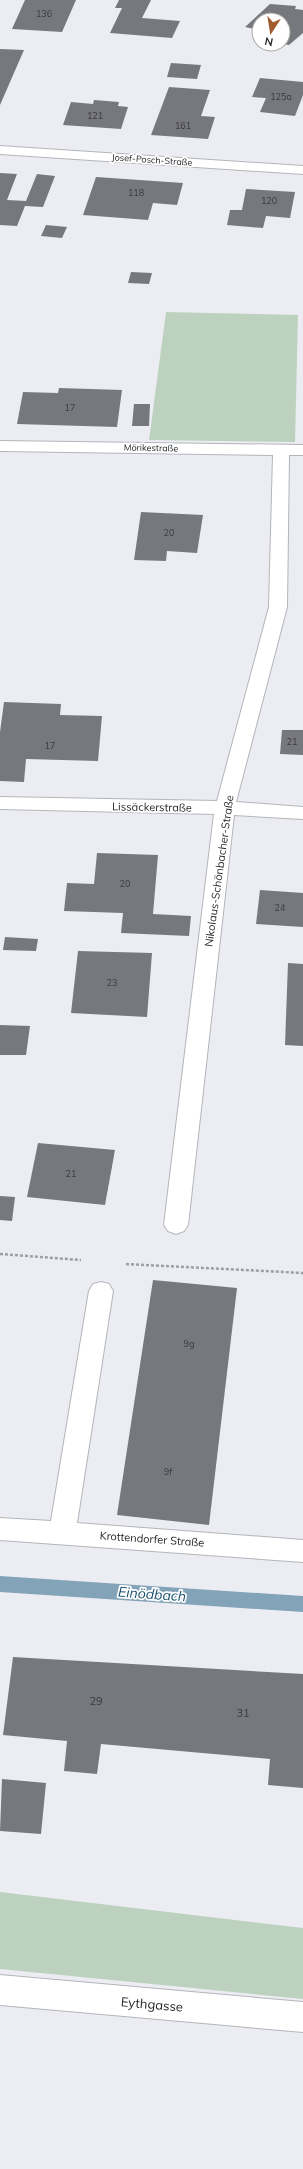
<svg xmlns="http://www.w3.org/2000/svg" width="303" height="2169" font-family="Mulish,sans-serif">
<rect width="100%" height="100%" fill="#ecedf3"/>
<g fill="#bdd2be">
<polygon points="166,312 298,315 295,442 149,440"/>
<polygon points="0,1892 303,1928 303,1999 0,1969"/>
</g>
<g fill="none" stroke-linecap="round" stroke-linejoin="round">
<polygon fill="#83a3b8" fill-rule="evenodd" points="0,1576 303,1596 303,1612 0,1592"/>
</g>
<g fill="#77787d">
<polygon points="25,0 76,0 62,32 12,29"/>
<polygon points="119,0 151,0 142,18 180,21 172,38 110,33 122,8 115,8"/>
<polygon points="270,4 296,6 295,9 303,10 303,33 289,45 283,44 283,20 259,20 259,30 245,27"/>
<polygon points="0,49 24,50 0,105"/>
<polygon points="171,63 201,65 197,79 167,77"/>
<polygon points="260,78 303,82 303,95 295,116 260,112 266,98 252,97"/>
<polygon points="169,87 210,90 201,116 215,117 208,139 151,135"/>
<polygon points="94,100 119,102 118,106 128,107 121,129 63,125 71,102 93,104"/>
<polygon points="0,173 17,174 7,200 26,201 37,174 55,176 43,207 25,206 17,226 0,225"/>
<polygon points="96,177 183,183 177,205 153,203 148,220 83,215"/>
<polygon points="246,189 295,192 290,218 266,216 263,228 227,225 230,210 242,210"/>
<polygon points="46,225 67,227 62,238 41,236"/>
<polygon points="131,272 152,273 149,284 128,283"/>
<polygon points="59,388 122,390 117,427 17,424 23,392 58,393"/>
<polygon points="134,404 150,404 149,426 132,426"/>
<polygon points="141,512 203,515 197,553 167,551 166,561 134,560"/>
<polygon points="4,702 61,704 60,715 102,716 98,761 26,759 24,782 0,781 0,732"/>
<polygon points="282,730 303,730 303,755 280,754"/>
<polygon points="97,853 158,855 153,914 191,916 189,936 121,933 123,913 64,911 67,883 94,884"/>
<polygon points="260,890 303,893 303,927 256,924"/>
<polygon points="5,937 38,939 36,951 3,950"/>
<polygon points="78,951 152,953 147,1017 71,1013"/>
<polygon points="288,963 303,964 303,1046 285,1045"/>
<polygon points="0,1025 30,1026 26,1055 0,1055"/>
<polygon points="38,1143 115,1150 105,1205 27,1197"/>
<polygon points="0,1196 15,1197 12,1221 0,1220"/>
<polygon points="153,1280 237,1288 209,1525 117,1515"/>
<polygon points="13,1657 303,1674 303,1788 268,1785 270,1759 101,1744 97,1774 64,1771 67,1741 3,1735"/>
<polygon points="2,1779 46,1783 41,1834 0,1831"/>
</g>
<g fill="none" stroke-linecap="round" stroke-linejoin="round">
<g stroke="#b4b5bb" stroke-width="2">
<polygon id="service" points="101,1282 109,1284 113,1291 77,1523 303,1540 303,1562 0,1540 0,1518 51,1521 89,1291 93,1284"/>
</g>
<g stroke="#b4b5bb" stroke-width="2">
<g id="minor">
<polygon points="0,146 303,166 303,174 0,154"/>
<polygon points="0,441 303,445 303,455 289,455 287,607 236,802 303,807 303,819 234,815 188,1225 184,1231 176,1234 168,1231 164,1225 214,814 0,809 0,797 217,801 269,607 273,455 0,451"/>
<polygon points="0,1975 303,2002 303,2032 0,2005"/>
</g>
</g>
<g stroke="#9e9fa4" stroke-width="2.5" stroke-dasharray="3 2" stroke-linecap="butt">
<polyline points="0,1254 81,1260"/>
<polyline points="126,1264 303,1273"/>
</g>
<use href="#service" fill="#fff" fill-rule="evenodd"/>
<use href="#minor" fill="#fff" fill-rule="evenodd"/>
</g>
<g text-anchor="middle" stroke-width="3.5" stroke-linejoin="round" paint-order="stroke">
<g font-size="9" fill="#3a3b3e">
<text x="44" y="17">136</text>
<text x="281" y="100">125a</text>
<text x="95" y="119">121</text>
<text x="183" y="129">161</text>
<text x="136" y="196">118</text>
<text x="269" y="204">120</text>
<text x="70" y="411">17</text>
<text x="169" y="536">20</text>
<text x="292" y="745">21</text>
<text x="50" y="749">17</text>
<text x="125" y="887">20</text>
<text x="280" y="911">24</text>
<text x="112" y="986">23</text>
<text x="71" y="1177">21</text>
<text x="189" y="1347">9g</text>
<text x="168" y="1475">9f</text>
</g>
<g font-size="9" fill="#262729" stroke="#fff">
<text transform="translate(152 160) rotate(4)" y="3">Josef-Posch-Straße</text>
<text transform="translate(151 448) rotate(1)" y="3">Mörikestraße</text>
</g>
<g font-size="11" fill="#262729" stroke="#fff">
<text transform="translate(152 807) rotate(1)" y="4">Lissäckerstraße</text>
<text transform="translate(219 871) rotate(-82)" y="4">Nikolaus-Schönbacher-Straße</text>
<text transform="translate(152 1539) rotate(4)" y="4">Krottendorfer Straße</text>
</g>
<g font-size="11" fill="#3a3b3e">
<text x="96" y="1705">29</text>
<text x="243" y="1717">31</text>
</g>
<g font-size="13" fill="#262729" stroke="#fff">
<text transform="translate(152 2004) rotate(5)" y="5">Eythgasse</text>
</g>
<g font-size="14" font-style="italic" fill="#164f6e" stroke="#fff">
<text transform="translate(152 1594) rotate(4)" y="5">Einödbach</text>
</g>
</g>
<g transform="translate(271 32) rotate(192)"><circle r="19" fill="#ffffff" stroke="#a8a9a9"/>
<path d="M0-3L7 15L0 10L-7 15Z" fill="#a05b2e"/>
<text y="-6" font-size="11" font-weight="bold" text-anchor="middle" fill="#262729">N</text>
</g>
</svg>
